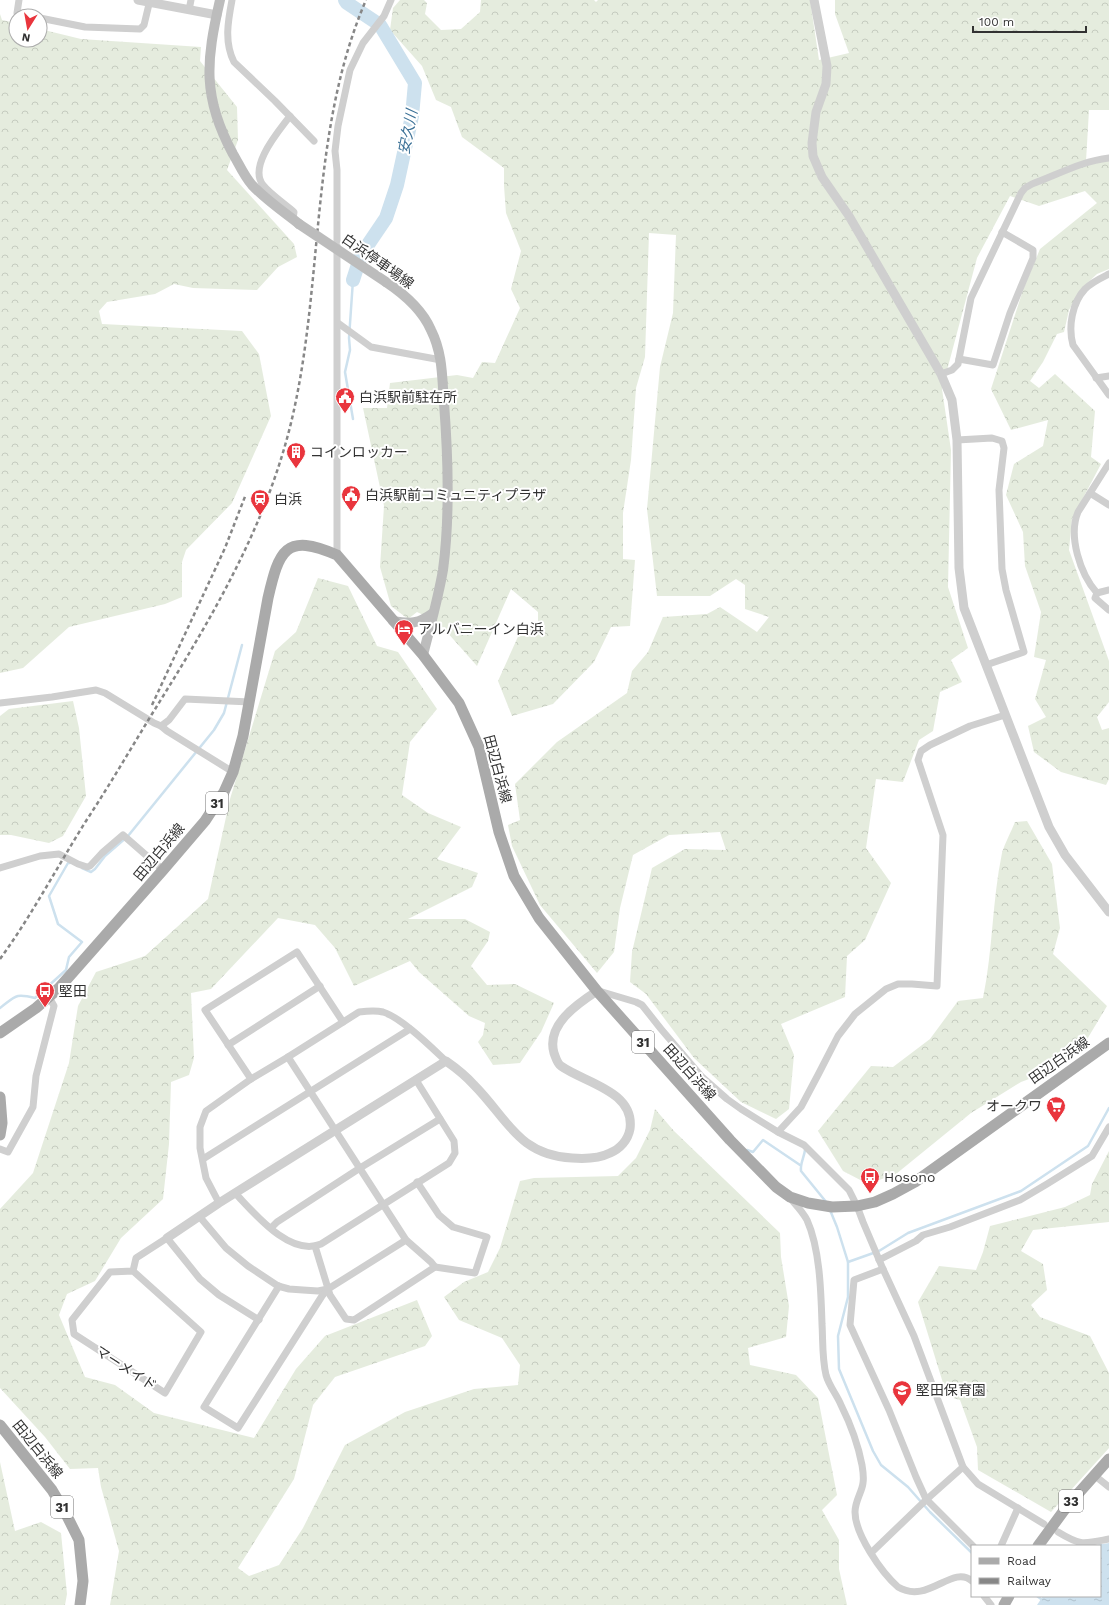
<svg xmlns="http://www.w3.org/2000/svg" width="1109" height="1605" font-family="'Work Sans','Noto Sans JP',sans-serif">
<defs>
<pattern id="forest-crowns" width="20" height="18" patternUnits="userSpaceOnUse"><rect width="20" height="18" fill="#e5ecde"/><path d="M2 6a3 3 0 1 1 6 0M12 15a3 3 0 1 1 6 0" fill="none" stroke="#c5cbbf"/></pattern>
<pattern id="water-ripples" width="26" height="14" patternUnits="userSpaceOnUse"><rect width="26" height="14" fill="#cde1ee"/><path d="M2 4q2-2 4 0t4 0M15 11q2-2 4 0t4 0" fill="none" stroke="#b0c2cd"/></pattern>
</defs>
<rect width="100%" height="100%" fill="#fff"/>
<g fill="url(#forest-crowns)">
<polygon points="400,0 424,0 427,3 425,14 441,30 461,29 480,12 481,0 594,0 596,2 598,0 810,0 819,60 849,53 835,14 835,0 1109,0 1109,110 1089,110 1086,161 1109,158 1109,269 1097,274 1081,289 1069,310 1064,332 1057,334 1043,362 1030,381 1039,388 1055,374 1095,411 1091,457 1101,464 1072,519 1069,550 1109,661 1109,702 1097,717 1102,730 1109,728 1109,779 1106,785 1061,772 1034,752 1028,726 1046,717 1035,699 1046,660 1034,657 1041,612 1025,566 1023,532 1006,495 1014,464 1043,446 1048,420 1011,430 991,389 1023,290 1040,249 1097,203 1085,191 1039,206 1010,196 977,258 942,389 951,450 948,587 968,648 951,660 962,682 940,692 933,731 919,740 903,782 876,779 866,848 891,883 865,940 847,956 845,997 781,1024 794,1055 789,1109 776,1119 741,1102 694,1058 646,994 630,982 632,952 652,868 685,849 726,850 720,832 669,835 633,855 620,908 614,952 597,973 540,905 512,846 508,825 520,820 515,784 557,742 627,693 632,671 648,652 663,617 707,614 720,607 757,632 769,617 745,609 745,585 736,579 710,596 657,596 647,509 660,367 673,313 676,235 649,233 645,357 636,388 631,460 623,513 623,559 635,560 630,626 611,627 594,662 553,704 512,716 498,681 521,630 538,628 538,612 511,589 477,666 438,622 417,612 408,619 391,606 380,567 384,506 363,408 387,408 390,383 457,375 473,378 482,362 495,363 520,308 511,289 521,251 506,213 504,186 504,168 462,137 451,107 436,100 422,66 390,30 393,8"/>
<polygon points="0,14 2,20 16,23 16,40 40,40 40,29 81,39 201,47 200,61 237,107 238,140 227,170 294,244 297,257 278,267 257,290 193,288 174,284 155,294 107,302 99,311 102,324 242,331 259,354 271,416 232,503 186,550 182,562 182,597 165,604 69,627 23,668 0,673"/>
<polygon points="318,578 348,586 377,646 398,652 437,709 410,742 402,795 428,813 461,827 437,859 478,873 472,887 408,919 465,919 490,932 488,941 471,966 487,985 515,984 554,1003 541,1032 520,1063 493,1065 478,1042 483,1035 485,1023 469,1016 419,972 410,961 354,986 335,948 315,925 278,918 211,989 191,993 194,1058 189,1075 171,1082 169,1144 163,1199 121,1238 95,1281 67,1294 59,1315 85,1377 115,1385 154,1413 254,1438 296,1369 325,1336 417,1300 432,1336 425,1346 335,1377 313,1405 294,1479 238,1568 249,1576 279,1565 303,1528 345,1445 405,1412 474,1389 518,1385 520,1365 502,1338 459,1320 444,1297 464,1282 488,1272 500,1248 520,1181 534,1178 618,1176 636,1158 650,1130 655,1109 674,1131 780,1233 781,1257 789,1306 786,1337 748,1348 750,1365 796,1375 818,1398 837,1495 822,1510 839,1540 839,1569 847,1605 110,1605 119,1551 101,1487 98,1468 70,1469 45,1437 0,1388 0,1209 33,1173 69,1063 78,1006 96,972 145,956 208,899 230,799 275,651 296,632"/>
<polygon points="73,701 79,728 86,796 63,836 49,843 11,835 0,835 0,716 9,709"/>
<path d="M1027 821 1052 864 1060 928 1053 954 1107 1006 1083 1046 1056 1069 1021 1082 971 1113 896 1174 868 1184 843 1171 818 1131 871 1066 893 1067 930 1039 958 1001 983 998C993 950 992 901 1002 853 1005 843 1011 832 1015 822Z"/>
<polygon points="1109,1151 1109,1222 1033,1230 1021,1251 1043,1264 1047,1290 1031,1305 1040,1317 1090,1336 1109,1373 1109,1448 1051,1512 978,1470 977,1447 960,1400 947,1396 918,1302 939,1266 976,1270 983,1252 990,1226 1065,1207 1090,1195 1092,1184"/>
<polygon points="0,1462 15,1531 41,1522 61,1533 67,1594 65,1605 0,1605"/>
</g>
<polygon fill="url(#water-ripples)" points="1109,1543 1109,1605 1037,1605 1043,1596 1100,1596 1100,1546 1090,1546"/>
<g fill="none" stroke-linecap="round" stroke-linejoin="round">
<g stroke="#cde1ee" stroke-width="2.5">
<polyline points="353,280 349,338 350,350 345,372 353,419"/>
<polyline points="82,868 91,872 95,869 105,856 128,836 214,730 224,713 242,645"/>
<path d="M0 1008C16 996 15 993 35 998L66 970 69 957 82 942 58 924 49 896 68 863H70"/>
<polyline points="747,1150 753,1152 763,1140 800,1165"/>
<path d="M805 1150C804 1158 800 1163 801 1171L827 1203"/>
<polyline points="830,1210 837,1227 848,1262"/>
<polyline points="972,1553 930,1512 908,1487 881,1465 873,1451 839,1369 838,1336 848,1297 848,1262 879,1251 908,1233 1021,1191 1088,1146 1109,1108"/>
<polyline points="1037,1596 1041,1599"/>
</g>
<polyline stroke="#cde1ee" stroke-width="14" points="345,0 347,3 380,25 415,83 412,116 397,185 386,218 361,255 353,280"/>
<g stroke="#cfcfcf" stroke-width="7">
<polyline points="19,0 17,13 31,16"/>
<path d="M232 0C228 21 224 42 234 62L275 101 314 141"/>
<polyline points="189,10 191,0"/>
<polyline points="40,18 85,27 140,29 144,25 150,0"/>
<path d="M290 116C279 131 248 166 263 185 270 194 285 204 294 212L293 219"/>
<path d="M1109 274C1101 278 1092 282 1085 289 1072 303 1068 327 1073 345L1109 395"/>
<polyline points="338,323 371,347 441,360"/>
<polyline points="959,359 993,365 1010,313 1033,258 1033,250 1002,232"/>
<path d="M941 374 952 370 958 364 971 298 1021 193 1025 188 1032 184C1057 175 1082 161 1109 158"/>
<polyline points="1096,378 1109,376"/>
<polyline points="957,440 992,438 1002,441 1004,448 999,490 1002,569 1006,590 1024,652 986,665"/>
<path d="M1109 463 1078 512C1068 536 1080 574 1097 593L1095 598 1109 610"/>
<polyline points="1090,493 1109,505"/>
<polyline points="337,555 337,170 335,151 338,126 350,70 363,43 384,16 391,0"/>
<polyline points="1097,593 1109,590"/>
<polyline points="0,703 52,697 96,690 105,693 154,723 161,726 169,720 185,699 250,702"/>
<polyline points="161,726 167,731 233,772"/>
<polyline points="0,868 40,856 59,854 78,864 87,867 90,866 102,853 123,835 163,870"/>
<polyline points="599,991 636,1002 642,1005 661,1029 702,1077 727,1099 741,1109 778,1132 804,1145 849,1190 857,1206 863,1222 883,1269 914,1336 963,1467 978,1484 1044,1524"/>
<polyline points="228,1045 320,986"/>
<polyline points="288,1057 406,1240 431,1262 435,1267"/>
<polyline points="251,1079 205,1010 297,952 343,1022"/>
<polyline points="778,1132 801,1107 819,1073 838,1036 855,1014 886,989 898,984 912,984 937,986 943,835 918,760 921,751 930,745 970,726 1005,715"/>
<polyline points="0,1149 8,1152 33,1107 36,1076 54,1006 49,997"/>
<polyline points="203,1159 410,1029"/>
<path d="M236 1194C255 1214 290 1257 321 1244L449 1163 455 1153 454 1141 416 1080"/>
<path d="M790 1198C796 1205 803 1212 807 1220 820 1249 821 1292 822 1324 823 1341 822 1358 826 1375 829 1386 837 1395 841 1405 850 1423 858 1444 862 1465 863 1471 864 1477 863 1483 862 1492 855 1501 855 1512 855 1534 881 1572 898 1587 928 1605 952 1564 972 1581"/>
<path d="M219 1203 206 1178 200 1148V1127L206 1111 251 1079 288 1057 359 1012C367 1011 375 1010 383 1012 402 1018 431 1047 446 1061"/>
<polyline points="199,1216 226,1248 248,1266 278,1286 289,1289 303,1290 318,1291 328,1289"/>
<polyline points="271,1228 277,1222 360,1168 440,1119"/>
<polyline points="315,1246 330,1295 346,1319 354,1320 435,1267 475,1273 487,1237 453,1227 439,1215 417,1182"/>
<polyline points="879,1260 916,1241 923,1235 950,1227 1020,1200 1047,1184 1092,1156 1109,1127"/>
<polyline points="883,1269 854,1280 850,1325 889,1410 916,1477 926,1499 973,1546"/>
<polyline points="133,1271 201,1332 165,1393 74,1334 72,1320 110,1272 133,1271 136,1258 167,1238 200,1279 219,1295 259,1320"/>
<polyline points="279,1286 204,1407 238,1428 322,1296 328,1289 406,1240"/>
<polyline points="1094,1475 1109,1487"/>
<path d="M1058 1532C1081 1546 1083 1544 1109 1539"/>
<polyline points="1001,1546 1018,1508"/>
<polyline points="872,1552 926,1500 963,1467"/>
<polyline points="984,1596 991,1605"/>
</g>
<g stroke="#cfcfcf" stroke-width="9">
<polyline points="138,0 217,15"/>
<polyline points="814,0 827,66 826,84 816,112 812,143 813,156 822,177 849,216 941,374 952,400 957,440 959,568 964,608 1049,827 1065,855 1109,912"/>
<path d="M167 1238 219 1203 446 1061C456 1068 466 1076 474 1085 507 1118 518 1155 572 1158 585 1159 598 1159 610 1153 620 1149 628 1140 630 1129 635 1091 585 1083 561 1066 557 1063 556 1058 554 1053 546 1025 577 1004 597 991"/>
</g>
<g stroke="#bcbcbc" stroke-width="10">
<path d="M220 0C206 61 202 97 233 154 239 164 244 176 252 185 266 200 284 212 299 224"/>
<path d="M386 282C404 294 422 309 431 330 443 354 442 378 444 403 448 455 450 518 443 570 438 599 430 627 423 655"/>
<path d="M393 621C411 624 418 624 433 613"/>
</g>
<g stroke="#aaa" stroke-width="11">
<path d="M0 1033 36 1008 59 988 163 870 205 821 224 792 233 772 243 736 268 598C279 551 285 532 337 555L423 655 459 703 479 747 499 832 514 876 539 918 597 991 730 1140 776 1187 790 1197 808 1203 832 1207 857 1206 875 1202 893 1194 915 1182 1109 1043"/>
<polyline points="0,1097 2,1123 0,1135"/>
<polyline points="0,1425 52,1490 65,1512 79,1540 83,1581 80,1605"/>
<polyline points="1038,1546 1068,1505 1109,1459"/>
<polyline points="1004,1605 1009,1596"/>
</g>
<g stroke="#878787" stroke-width="2.5" stroke-dasharray="4 3" stroke-linecap="butt">
<polyline points="152,705 225,548 246,494"/>
<path d="M0 959C32 915 57 867 86 821 109 786 130 750 152 714 208 624 264 531 290 427 325 286 308 135 366 0"/>
</g>
<polyline stroke="#bcbcbc" stroke-width="10" points="299,224 386,282"/>
</g>
<defs>
<g id="civic-pin" transform="scale(1)"><path d="M0 17L-7.5 6A9.5 9.5 0 1 1 7.5 6Z" fill="#e9353d" stroke="#fff"/><path d="M-.6-6.5H3V-4.5H.6V-3L4-1V1h2V6H-6V1h2V-1L-.6-3ZM-1.2 2.5V6h2.4V2.5Z" fill="#fff"/></g>
<g id="building-pin" transform="scale(1)"><path d="M0 17L-7.5 6A9.5 9.5 0 1 1 7.5 6Z" fill="#e9353d" stroke="#fff"/><path d="M-4-6H4V6H1V3H-1V6H-4ZM-2.5-4.3h1.7v1.8h-1.7ZM.8-4.3h1.7v1.8H.8ZM-2.5-1h1.7V.8h-1.7ZM.8-1h1.7V.8H.8Z" fill="#fff"/></g>
<g id="station-pin" transform="scale(1)"><path d="M0 17L-7.5 6A9.5 9.5 0 1 1 7.5 6Z" fill="#e9353d" stroke="#fff"/><path d="M-3-6H3Q5-6 5-4V2Q5 4 3 4L4.5 6H3L1.5 4h-3L-3 6H-4.5L-3 4Q-5 4-5 2V-4Q-5-6-3-6ZM-3.5-4v3h7v-3ZM-3.5 1v1.5H-2V1ZM2 1v1.5H3.5V1Z" fill="#fff"/></g>
<g id="hotel-pin" transform="scale(1)"><path d="M0 17L-7.5 6A9.5 9.5 0 1 1 7.5 6Z" fill="#e9353d" stroke="#fff"/><path d="M-6-4.5h1.5V1H6V5H4.5V3h-9V5H-6ZM-4 0a1.8 1.8 0 1 1 3.6 0ZM.5 0V-2.5h3Q6-2.5 6 0Z" fill="#fff"/></g>
<g id="bus-pin" transform="scale(1)"><path d="M0 17L-7.5 6A9.5 9.5 0 1 1 7.5 6Z" fill="#e9353d" stroke="#fff"/><path d="M-5-6H5V4H4V6H2V4H-2V6H-4V4H-5ZM-3.5-4V0h7V-4ZM-3.5 1.2v1.5H-2V1.2ZM2 1.2v1.5H3.5V1.2Z" fill="#fff"/></g>
<g id="supermarket-pin" transform="scale(1)"><path d="M0 17L-7.5 6A9.5 9.5 0 1 1 7.5 6Z" fill="#e9353d" stroke="#fff"/><path d="M-6-5.5h2.5l.6 2H6L4.5 2H-2.5L-4.4-4H-6ZM-1.5 3.2a1.3 1.3 0 1 0 .1 0ZM3 3.2a1.3 1.3 0 1 0 .1 0Z" fill="#fff"/></g>
<g id="school-pin" transform="scale(1)"><path d="M0 17L-7.5 6A9.5 9.5 0 1 1 7.5 6Z" fill="#e9353d" stroke="#fff"/><path d="M0-5L7-2L0 1L-7-2ZM-4 1L0 2.5L4 1V4Q0 6-4 4Z" fill="#fff"/></g>
</defs>
<g fill-rule="evenodd">
<use href="#civic-pin" x="345" y="397"/>
<use href="#building-pin" x="296" y="452"/>
<use href="#civic-pin" x="351" y="495"/>
<use href="#station-pin" x="260" y="499"/>
<use href="#hotel-pin" x="404" y="629"/>
<use href="#bus-pin" x="45" y="991"/>
<use href="#supermarket-pin" x="1056" y="1106"/>
<use href="#bus-pin" x="870" y="1177"/>
<use href="#school-pin" x="902" y="1390"/>
</g>
<g text-anchor="middle" stroke-width="4" stroke-linejoin="round" paint-order="stroke">
<g fill="#fff" stroke="#707070" stroke-width="1">
<rect x="206" y="792" width="22" height="22" rx="3"/>
<rect x="632" y="1031" width="22" height="22" rx="3"/>
<rect x="1059" y="1490" width="24" height="22" rx="3"/>
<rect x="51" y="1496" width="22" height="22" rx="3"/>
</g>
<g font-size="13" font-weight="bold" fill="#323232">
<text x="217" y="808">31</text>
<text x="643" y="1047">31</text>
<text x="1071" y="1506">33</text>
<text x="62" y="1512">31</text>
</g>
<g font-size="14" fill="#323232" stroke="#fff">
<text transform="translate(378 261) rotate(35)" y="5">白浜停車場線</text>
<text transform="translate(498 769) rotate(75)" y="5">田辺白浜線</text>
<text transform="translate(159 852) rotate(-50)" y="5">田辺白浜線</text>
<text transform="translate(1059 1060) rotate(-35)" y="5">田辺白浜線</text>
<text transform="translate(690 1072) rotate(48)" y="5">田辺白浜線</text>
<text transform="translate(126 1368) rotate(33)" y="5">マーメイド</text>
<text transform="translate(38 1449) rotate(51)" y="5">田辺白浜線</text>
</g>
<g font-size="14" fill="#323232" stroke="#fff" text-anchor="start">
<text x="359" y="402">白浜駅前駐在所</text>
<text x="310" y="457">コインロッカー</text>
<text x="365" y="500">白浜駅前コミュニティプラザ</text>
<text x="274" y="504">白浜</text>
<text x="418" y="634">アルバニーイン白浜</text>
<text x="59" y="996">堅田</text>
<text x="1042" y="1111" text-anchor="end">オークワ</text>
<text x="884" y="1182">Hosono</text>
<text x="916" y="1395">堅田保育園</text>
</g>
<g font-size="15" font-style="italic" fill="#3d7297" stroke="#fff">
<text transform="translate(408 132) rotate(-79)" y="5">安久川</text>
</g>
</g>
<rect x="971" y="1545" width="130" height="52" fill="#ffffff" stroke="#adadad"/>
<rect x="979" y="1558" width="20" height="6" fill="#aaaaaa" stroke="#adadad"/>
<text x="1007" y="1565" font-size="12" fill="#323232">Road</text>
<rect x="979" y="1578" width="20" height="6" fill="#878787" stroke="#adadad"/>
<text x="1007" y="1585" font-size="12" fill="#323232">Railway</text>
<g transform="translate(28 28) rotate(191)"><circle r="19" fill="#ffffff" stroke="#adadad"/>
<path d="M0-3L7 15L0 10L-7 15Z" fill="#e9353d"/>
<text y="-6" font-size="11" font-weight="bold" text-anchor="middle" fill="#323232">N</text>
</g>
<path d="M973 26v6h113v-6" fill="none" stroke="#323232" stroke-width="2"/>
<text x="979" y="26" font-size="12" fill="#323232" stroke="#ffffff" stroke-width="3" paint-order="stroke">100 m</text>
</svg>
